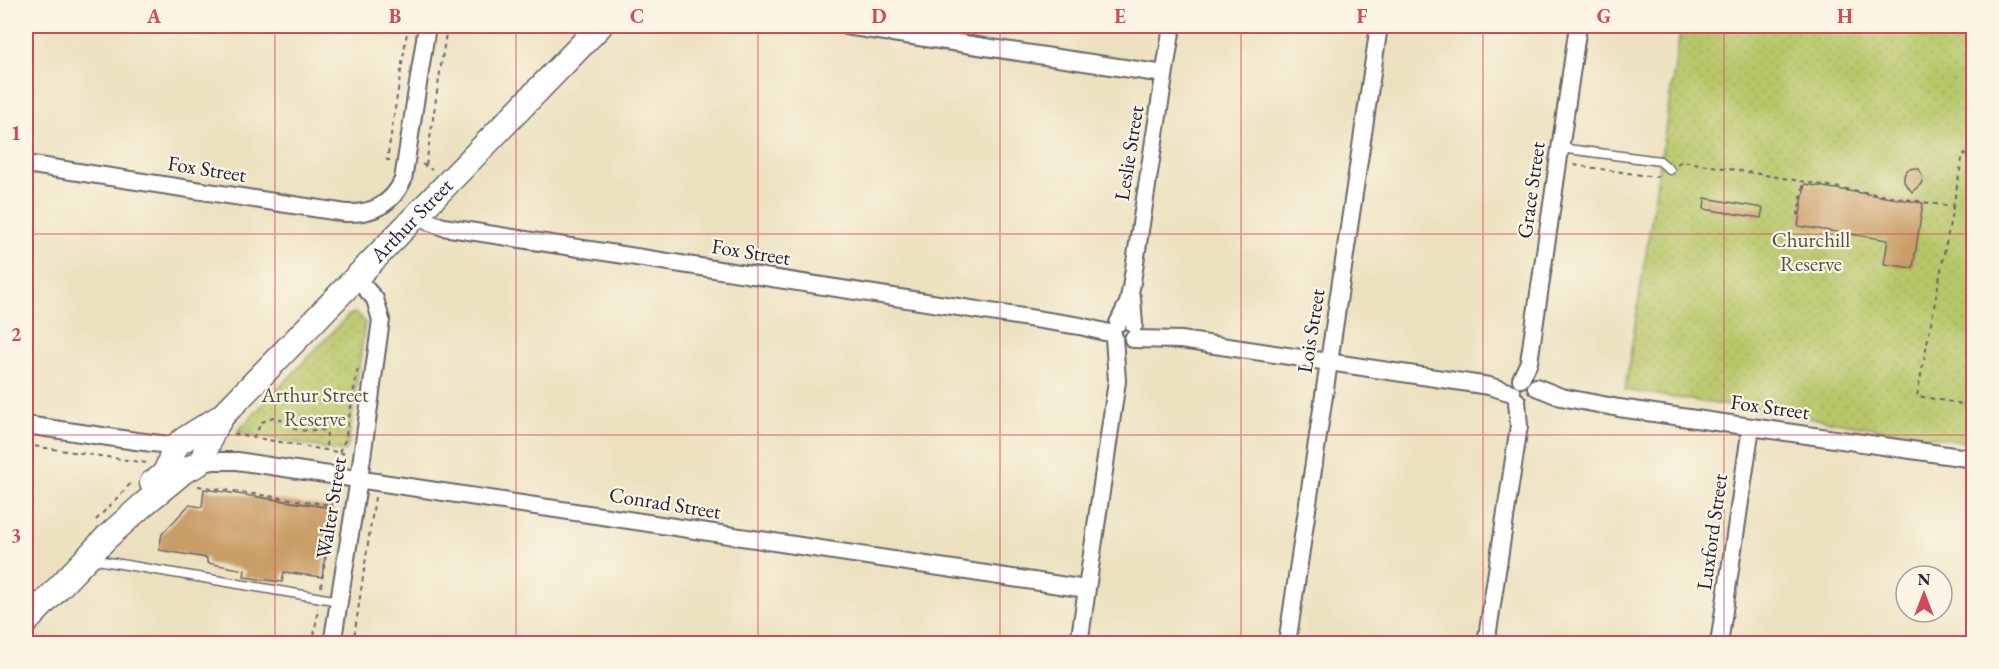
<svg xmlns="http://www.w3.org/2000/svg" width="1999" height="669" font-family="'EB Garamond',serif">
<defs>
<pattern id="park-dots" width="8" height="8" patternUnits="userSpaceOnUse" patternTransform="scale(1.5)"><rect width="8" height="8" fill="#b8c668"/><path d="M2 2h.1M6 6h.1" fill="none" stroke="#9eaa5b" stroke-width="1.8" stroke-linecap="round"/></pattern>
</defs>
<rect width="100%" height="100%" fill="#fcf5e5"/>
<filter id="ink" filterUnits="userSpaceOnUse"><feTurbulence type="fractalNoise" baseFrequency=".0167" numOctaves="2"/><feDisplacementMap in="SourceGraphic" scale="12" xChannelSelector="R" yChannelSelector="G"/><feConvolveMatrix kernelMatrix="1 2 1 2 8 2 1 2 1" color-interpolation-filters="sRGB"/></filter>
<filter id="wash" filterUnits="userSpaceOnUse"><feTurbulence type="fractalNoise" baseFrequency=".008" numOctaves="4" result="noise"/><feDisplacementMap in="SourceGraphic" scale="24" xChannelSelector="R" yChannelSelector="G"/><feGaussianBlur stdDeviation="1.35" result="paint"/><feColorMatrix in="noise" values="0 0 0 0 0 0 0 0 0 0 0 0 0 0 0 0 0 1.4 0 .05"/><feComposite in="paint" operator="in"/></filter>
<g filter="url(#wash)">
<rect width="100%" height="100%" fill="#ece1bf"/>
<g fill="url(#park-dots)" stroke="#6d7452" stroke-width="1.5">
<polygon points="1681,26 1955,26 1973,28 1973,443 1625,390"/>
<polygon points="355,313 360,316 365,323 348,446 344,452 237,432 349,315"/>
</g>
<g id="blocks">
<g fill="#c99d66">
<polygon points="1913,168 1919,169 1923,178 1921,184 1912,192 1904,182 1904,176 1907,170"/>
<polygon points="1805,184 1923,203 1913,268 1884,264 1888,240 1798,226"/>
<polygon points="1705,198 1763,208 1761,218 1704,209"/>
<polygon points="204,489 332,508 322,577 284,572 282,582 244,577 245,570 207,563 207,558 159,550 162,534 189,505 202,507"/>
</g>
</g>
</g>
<g filter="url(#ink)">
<use href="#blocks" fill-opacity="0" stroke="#696569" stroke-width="1.5"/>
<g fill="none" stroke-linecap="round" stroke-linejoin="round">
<g stroke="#696569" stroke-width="11">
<g id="lane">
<polyline points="1560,148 1660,161 1670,170"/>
<polyline points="91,559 339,601"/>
</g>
</g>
<g stroke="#696569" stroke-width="20">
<g id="street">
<polyline points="846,26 1164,74"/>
<path d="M26 164 346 213C373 214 392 204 403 180L427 26"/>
<polyline points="419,214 430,222 443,227 1080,326 1113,334"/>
<polyline points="1132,298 1134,325"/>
<polyline points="1118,323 1128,303 1131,288 1172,26"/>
<polyline points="1133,339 1181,340 1489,386 1512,393"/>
<polyline points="1521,379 1529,362 1578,26"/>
<polyline points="1536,387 1561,397 1619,408 1974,459"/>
<polyline points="26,425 136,441 169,445 178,444"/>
<polyline points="198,464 214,461 237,461 1086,589"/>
<polyline points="332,644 359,479 381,320 375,299 357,279"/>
<polyline points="1079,644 1117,381 1114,337"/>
<polyline points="1287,644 1379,26"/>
<polyline points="1486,644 1519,426 1517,401"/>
<polyline points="1719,644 1751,427"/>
</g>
</g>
<g stroke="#696569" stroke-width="27">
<g id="secondary">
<path d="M152 483C173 472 166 459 178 444 180 441 213 422 219 418"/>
<path id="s1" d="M26 622 106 538 144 504 184 471 198 464 203 458 212 433 222 416 600 26"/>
</g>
</g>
<g stroke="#696569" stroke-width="2" stroke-dasharray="4.5 4.5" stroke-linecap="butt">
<polyline points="390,160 387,160 408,26"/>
<polyline points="422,164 432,170"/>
<polyline points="1677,164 1682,161 1953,207 1917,396 1974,406"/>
<polyline points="426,165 447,26"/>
<polyline points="1574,165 1655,177 1660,175"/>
<polyline points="1953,207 1963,154 1974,156"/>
<polyline points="1800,215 1798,214 1804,181"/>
<polyline points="234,434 343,453 343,463"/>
<path d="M253 438 262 422 273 417 289 423C296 436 314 427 327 431L326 449"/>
<polyline points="26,445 147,463"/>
<polyline points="339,452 345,440 358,367"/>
<polyline points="198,486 331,505 336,493"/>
<polyline points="96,520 133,481"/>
<polyline points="321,587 333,507 331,505"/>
<polyline points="313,644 318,608"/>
<polyline points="353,644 375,497"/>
</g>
<use href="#lane" stroke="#fff" stroke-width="8"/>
<use href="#street" stroke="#fff" stroke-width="16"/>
<use href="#secondary" stroke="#fff" stroke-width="24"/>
</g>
</g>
<path fill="none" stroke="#d1495b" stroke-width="1.5" stroke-opacity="0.55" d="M275 26V644M516 26V644M758 26V644M1000 26V644M1241 26V644M1483 26V644M1724 26V644M26 234H1974M26 435H1974"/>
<g text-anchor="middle" stroke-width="4.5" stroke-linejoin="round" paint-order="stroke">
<g font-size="21" fill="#22223b" stroke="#fcf5e5">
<text transform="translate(1129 153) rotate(-81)" y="7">Leslie Street</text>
<text transform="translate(207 169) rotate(9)" y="7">Fox Street</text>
<text transform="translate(1531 190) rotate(-82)" y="7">Grace Street</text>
<text dy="7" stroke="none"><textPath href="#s1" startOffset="561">Arthur Street</textPath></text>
<text transform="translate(751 252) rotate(9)" y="7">Fox Street</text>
<text transform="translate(1311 331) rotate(-81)" y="7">Lois Street</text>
<text transform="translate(1770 407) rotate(8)" y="7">Fox Street</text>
<text transform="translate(665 503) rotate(9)" y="7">Conrad Street</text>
<text transform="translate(331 508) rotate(-81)" y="7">Walter Street</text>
<text transform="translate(1712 532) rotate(-82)" y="7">Luxford Street</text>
</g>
<g font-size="21" fill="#4f5348" stroke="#fcf5e5">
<text x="1811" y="247">Churchill<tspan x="1811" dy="24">Reserve</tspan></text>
<text x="315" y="402">Arthur Street<tspan x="315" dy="24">Reserve</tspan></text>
</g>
</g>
<rect width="1999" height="669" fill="none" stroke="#fcf5e5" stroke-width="66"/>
<g transform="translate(1924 594)"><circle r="28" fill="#fcf5e5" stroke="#a5a1a1" stroke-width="1.5"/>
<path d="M0-4.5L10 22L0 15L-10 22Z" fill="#d1495b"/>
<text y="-9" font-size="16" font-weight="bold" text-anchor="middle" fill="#22223b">N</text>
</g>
<rect x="33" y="33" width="1933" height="603" fill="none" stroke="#d1495b" stroke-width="2"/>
<g font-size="20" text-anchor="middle" font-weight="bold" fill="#d1495b">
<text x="154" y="23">A</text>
<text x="395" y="23">B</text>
<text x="637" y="23">C</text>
<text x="879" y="23">D</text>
<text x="1120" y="23">E</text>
<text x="1362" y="23">F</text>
<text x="1604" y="23">G</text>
<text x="1845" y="23">H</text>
<text x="16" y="140">1</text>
<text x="16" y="341">2</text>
<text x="16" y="542">3</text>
</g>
</svg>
